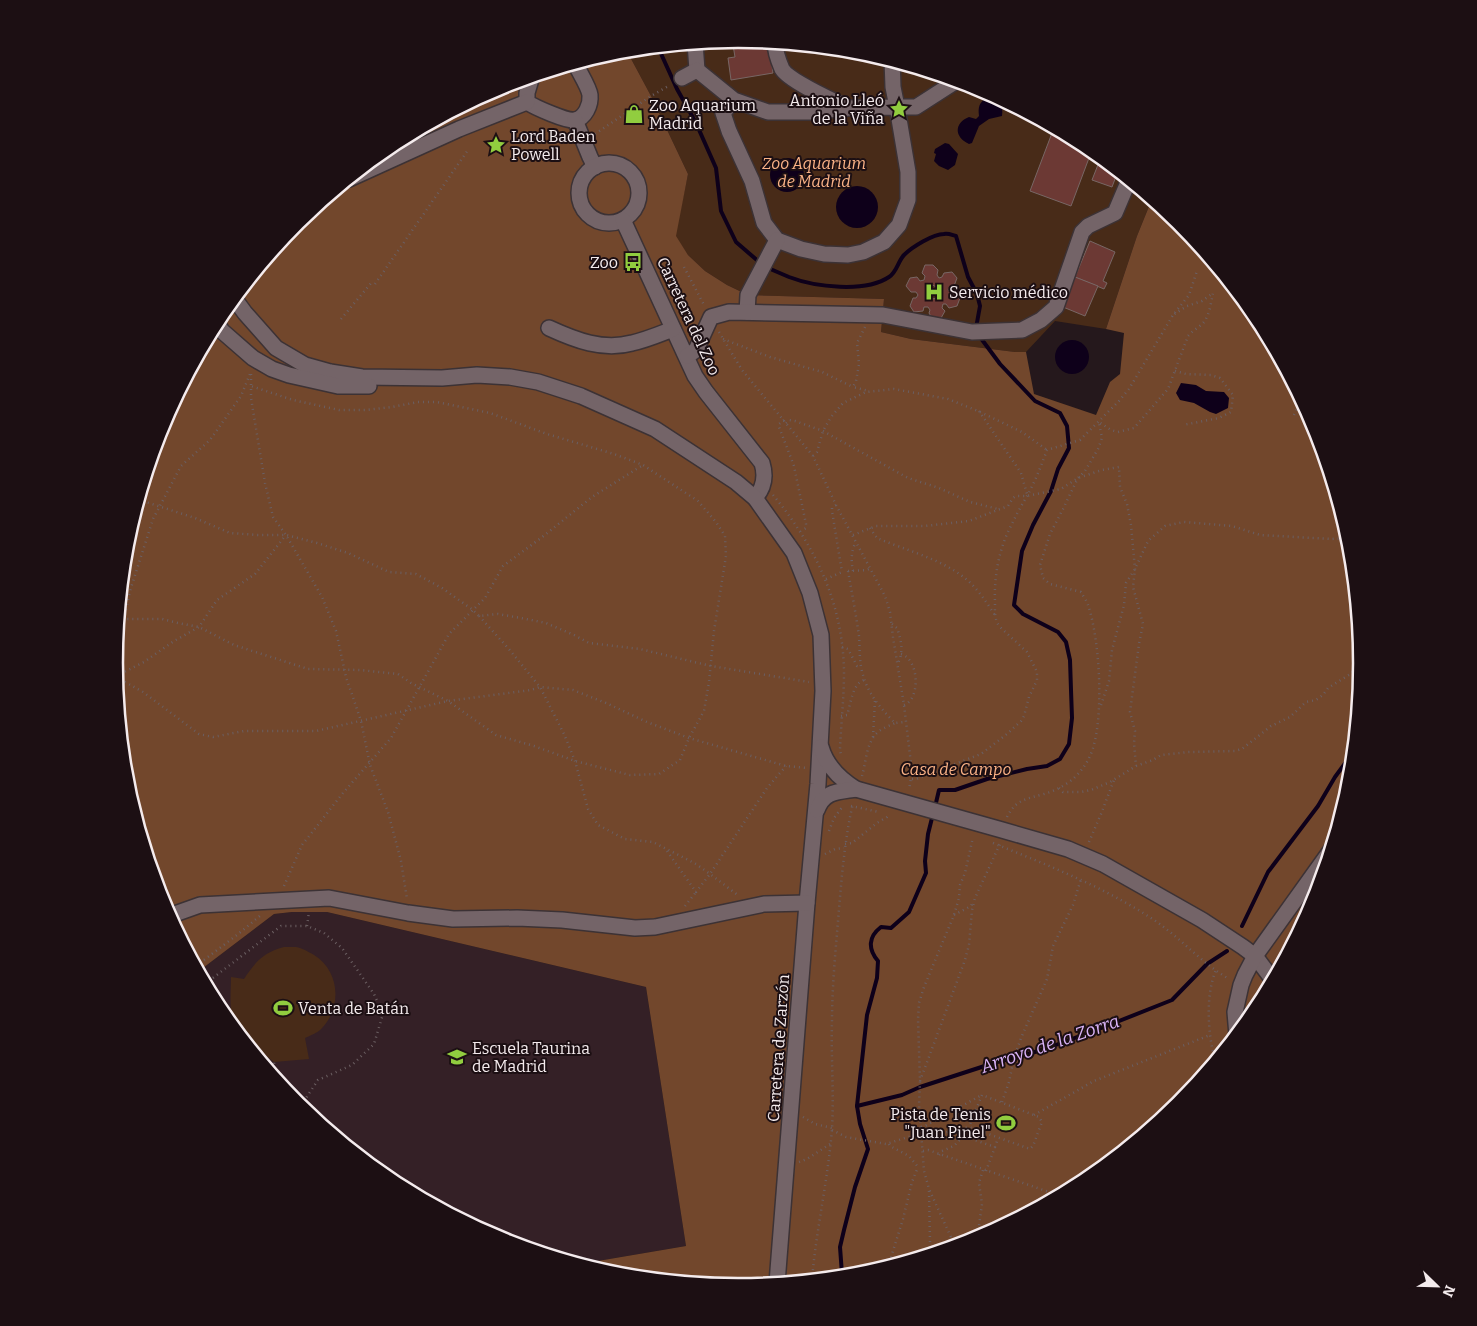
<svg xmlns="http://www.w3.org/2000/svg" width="1477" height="1326" font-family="Bitter,serif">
<rect width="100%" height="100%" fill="#25181c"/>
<polygon fill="#342026" points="292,912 327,912 646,987 686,1246 580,1264 499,1240 391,1182 297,1104 219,1010 199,971 274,914"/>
<g fill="#482b18">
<polygon points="739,39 861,51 978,86 1086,144 1152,199 1137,236 1106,329 1055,321 1026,352 1015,352 911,339 881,332 884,299 748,295 727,285 705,271 688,255 675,236 688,174 651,96 629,55 616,51"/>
<path d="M284 947C288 947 293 947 296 947 302 948 309 952 314 955 340 971 342 1007 322 1028 318 1033 311 1035 305 1038L309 1059 274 1062C263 1054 236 1033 233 1021 229 1007 231 991 231 977L244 979C256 961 263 953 284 947Z"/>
</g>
<polygon fill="#72472c" points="616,51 629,55 651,96 688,174 676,236 688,255 705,271 727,285 748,295 884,299 881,332 911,339 1015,352 1026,352 1034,394 1096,415 1110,382 1120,374 1124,333 1106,329 1137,236 1152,199 1180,222 1258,316 1315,424 1351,541 1363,663 1351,785 1315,902 1257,1010 1180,1105 1085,1182 977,1240 860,1275 739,1287 616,1275 580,1264 686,1246 646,987 327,912 292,912 274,914 199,971 162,902 126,785 114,663 126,541 162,424 220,316 297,221 392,144 500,86"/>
<g fill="#0e001a">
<path d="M986 98C998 97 1004 104 1002 116L989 119 979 126 972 143 969 144C954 137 954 123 969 117L976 119 979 116C978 107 979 103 986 98Z"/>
<polygon points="945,143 949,144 958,154 955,165 948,170 939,166 934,161 936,154 934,153 935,149"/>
<circle cx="787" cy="175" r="17"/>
<circle cx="857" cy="207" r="21"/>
<circle cx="1072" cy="357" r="17"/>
<polygon points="1181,383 1196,385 1206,391 1224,392 1229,398 1228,408 1216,414 1210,412 1194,403 1180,400 1176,393"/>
</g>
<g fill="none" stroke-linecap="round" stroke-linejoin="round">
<g stroke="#0e001a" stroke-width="4">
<polyline points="658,47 677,89 696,123 716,168 721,211 736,242 758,261"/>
<path d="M768 268C775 271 782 274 789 277 815 287 865 293 889 277 897 272 898 261 904 255 912 247 933 234 944 234 948 233 952 235 956 236L968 277 977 294 980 306 976 328"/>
<polyline points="935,807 939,790 955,790 987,779 1027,769 1047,766 1060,759 1069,744 1072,718 1071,690 1070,660 1066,642 1058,632 1023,614 1014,605 1022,551 1033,525 1051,491 1058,469 1069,448 1067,426 1060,413 1035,401 1000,364 980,337"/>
<polyline points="1242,926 1268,872 1318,806 1335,777 1354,751"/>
<polyline points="857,1106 902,1095 920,1087 997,1062 1014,1058 1045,1049 1104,1027 1172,1000 1207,964 1227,951"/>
<path d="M841 1277 842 1274 840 1247 844 1230 855 1187 868 1149 860 1124 857 1106 867 1015 877 978 878 961C868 949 868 937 881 927L891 928 909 912 926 873 925 861 928 834 933 814"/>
</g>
</g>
<g fill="#6c3934" stroke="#786765" fill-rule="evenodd">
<polygon points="732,39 769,42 773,73 731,80 728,58 735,57"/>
<polygon points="1052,133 1089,147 1092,150 1071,206 1030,191"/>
<polygon points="1101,157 1118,171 1112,187 1092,180"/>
<polygon points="1090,241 1115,252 1103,281 1107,283 1104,289 1075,277"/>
<path d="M925 265H933L938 270 937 275 939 278 942 277 944 273 952 272 957 278 954 286 950 287 948 290 951 293 955 292 960 298 957 306 949 308 946 304H943L942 308 945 311 941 318 933 320 929 313 930 310 928 307H924L923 311 914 312 910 306 913 298H916L918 295 916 292H911L906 286 910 278 917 277 920 281 924 280 925 276 922 273ZM932 285 939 288 940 295 934 299 928 296 927 289Z"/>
<polygon points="1075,277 1098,286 1085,316 1063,307"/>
</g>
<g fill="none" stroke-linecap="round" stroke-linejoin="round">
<g stroke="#3c3235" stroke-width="18">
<g id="minor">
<path d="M775 42C775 50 779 62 782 69 789 81 834 101 848 108"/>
<polyline points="695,43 697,70"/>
<polyline points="892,60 893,87 897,107 916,107 958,80"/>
<path d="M532 76 527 93V102C534 107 568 122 575 120 585 118 591 105 590 95 589 87 579 72 575 63"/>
<polyline points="682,78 697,70 734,100 723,113 729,131 752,181 764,223 777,240 801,249 824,254 848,255 863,252 884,242 899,225 908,200 908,172 897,107 848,108 811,112 768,112 734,100"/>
<polyline points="575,120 590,157 595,167"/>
<circle cx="609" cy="193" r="30"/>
<polyline points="349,179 459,129 527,102"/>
<path d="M623 220 695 376 706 392 762 463C766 476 764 488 755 498"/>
<polyline points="234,298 245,313 276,348 305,365 330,372 362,377 442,378 477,375 510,377 538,382 581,396 655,429 736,482 755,498 794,553 810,593 821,635 823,691 818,784 807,903 777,1283"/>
<polyline points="747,312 748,295 777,240"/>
<polyline points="216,322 222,331 253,358 272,369 289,375 338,386 369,386"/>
<path d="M549 328C575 340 603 351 632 343 646 340 660 334 673 329"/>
<polyline points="687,356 696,350 711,317 729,312 883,315 972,332 1022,330 1041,320 1056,307 1082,232 1088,226 1115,213 1129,180"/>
<path d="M821 747C826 765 840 779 856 789L1002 830 1068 849 1103 864 1202 920 1243 947 1255 956 1273 980"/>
<path d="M817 810C824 791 837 792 856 789"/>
<polyline points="169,916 200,905 329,898 408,913 453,919 517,918 562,920 635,928 655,927 764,904 807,903"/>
<polyline points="1237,1035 1235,1012 1241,985 1245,975 1255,956 1331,850"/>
</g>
</g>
<g stroke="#6b5f62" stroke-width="2.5" stroke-dasharray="1 4" stroke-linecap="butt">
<polyline points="595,134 651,96 670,85"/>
<polyline points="1181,236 1187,230"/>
<polyline points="684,267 704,305"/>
<polyline points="375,284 468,150"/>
<polyline points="341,319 372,282"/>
<polyline points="865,327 857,343 859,364 856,381 853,387 869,391"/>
<polyline points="719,332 742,370 813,456 836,505 885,596 890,612 893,637 904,705 912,772 909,790"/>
<polyline points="723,339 770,357 822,372 853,387"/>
<polyline points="1175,371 1186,374 1211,375 1220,378 1233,395 1231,412 1219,418 1183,425"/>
<polyline points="251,374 251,398 265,483 273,517 286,535 322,597 336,631 346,677 361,721 370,765 388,812 401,861 407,899"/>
<polyline points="979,411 1021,473 1027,494"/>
<polyline points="1294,415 1302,399"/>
<polyline points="784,420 779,424 779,427 794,466 806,524 806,528 801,531"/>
<polyline points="786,423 789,420 795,421 823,431 908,478 939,488 970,502 998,509"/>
<polyline points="813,456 817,452 823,431 831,417 843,403 866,392 894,389 948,399 978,411 1022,432 1047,450"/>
<path d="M773 495C816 547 843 604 844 672 844 698 841 724 840 749L841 756"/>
<polyline points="139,498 146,502 195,518 230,533 258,535 286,535 317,543 348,553 389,572 416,574 442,588 473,610 479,616 498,614 521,618 546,623 574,635 589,643 640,649 711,666 809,682"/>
<polyline points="836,505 832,508 832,511 842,572"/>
<path d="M870 528 877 538C905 550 942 559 966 579 978 589 986 602 995 615"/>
<polyline points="853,535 876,526 925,526 969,521 1008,506 1013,498 1016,496 1027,496 1061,489 1078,478 1102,470 1119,467 1120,487 1127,504 1131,525 1135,569 1133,587 1143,624 1139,644 1130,712 1135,731 1134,743 1136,766"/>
<path d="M848 571C852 593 856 615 859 636 860 649 859 663 863 675 868 694 882 710 895 723L905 722"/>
<polyline points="848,571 867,570 871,568"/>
<path d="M853 571C851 562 851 550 856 542"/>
<polyline points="826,579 842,572"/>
<polyline points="119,615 123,619 162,619 178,623 199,627 234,645 308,669 360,670 398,674 411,683 448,701 496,735 534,746 575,761 630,775 659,774 680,760 689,738 704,711 709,682 714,631 726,556 725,536 716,522 698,501 643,465 614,454 547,434 490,413 437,402 418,402 392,407 366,410 339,410 293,400 251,386"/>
<polyline points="479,616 508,648 540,687 564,734 575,761 588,809 598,825 625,839 653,842 696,864 710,874 767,788 786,766"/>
<path d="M892 624 897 628C901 639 904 652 898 663"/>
<polyline points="842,647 848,649 857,666 861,666"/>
<polyline points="116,648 118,646 130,591 153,519 181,466 210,440 241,396 250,374"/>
<path d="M901 654C919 659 921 699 904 705"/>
<polyline points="116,676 144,662 174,641 199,627 217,600 255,574 286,535"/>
<polyline points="116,677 143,692 199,734 213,737 244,731 316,731 448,701 531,690 540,687 573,690 606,703 647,722 689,738 786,766 807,768"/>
<polyline points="1101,705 1109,681 1112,650 1124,605 1126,583 1135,569 1148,541 1165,526 1184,522 1232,526 1260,535 1331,539 1350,538"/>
<path d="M841 716 847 715C851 704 852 684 864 680"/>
<polyline points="873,737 875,700"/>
<path d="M862 776C866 763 866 743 877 733 882 728 889 726 895 723"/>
<path d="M912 779H916L981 754 1007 734 1021 721 1024 716 1029 697 1037 680V672L1027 652 1000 627C994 620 995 611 995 602 994 579 998 555 1007 534 1013 521 1020 508 1027 496 1035 482 1041 466 1047 450L1080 440 1119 401 1129 389 1173 315 1189 295 1197 271"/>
<polyline points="1059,788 1063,792 1081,792 1091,790 1110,782 1136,766 1153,760 1161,755 1189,752 1235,751 1242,749 1271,726 1290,717 1306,702 1316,700 1323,695 1328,688 1352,673 1362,659"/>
<polyline points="851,806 879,812"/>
<path d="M1007 817C1016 799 1027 799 1044 794 1055 791 1066 785 1074 778 1081 771 1086 765 1090 756 1105 724 1100 639 1088 605 1087 601 1083 596 1081 592L1050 584 1043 578 1040 565 1050 534 1063 509 1078 478 1085 471 1098 449 1102 438 1099 422 1111 430 1118 432 1134 428 1168 389 1188 336C1193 330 1200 327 1204 322 1210 314 1211 302 1213 293L1202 301 1187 306 1173 315"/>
<polyline points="829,831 834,818 843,806"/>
<polyline points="1089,842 1101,814 1114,780"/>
<path d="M993 843C1047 865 1102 886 1151 918 1179 936 1200 962 1229 979"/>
<polyline points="845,844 852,843 877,823 887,817 889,814"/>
<polyline points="667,851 696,892 710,874 739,896"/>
<polyline points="825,854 835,849 844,848"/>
<polyline points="284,886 302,845 343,793 391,738 449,634 485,598 503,566 541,538 592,497 643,465"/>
<polyline points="685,906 696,892"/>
<polyline points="954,915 971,906 973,902"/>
<polyline points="307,926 309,912"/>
<polyline points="196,966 237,935 261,915"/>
<polyline points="205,984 281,926 307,926 324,933 342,948 374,994 383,1014 374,1044 352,1065 318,1080 300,1107"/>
<path d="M1215 1061C1208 1034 1205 996 1216 970"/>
<polyline points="267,1068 274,1062 275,1077"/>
<polyline points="920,1081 965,960 969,945 972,910 975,898 1000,844"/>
<polyline points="1002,1102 1009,1082 1014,1058 1021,1038 1047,979 1053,946 1073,905 1081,879"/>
<polyline points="1034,1115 1094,1081 1210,1035"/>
<polyline points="803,1117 815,1124 832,1128"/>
<polyline points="921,1127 925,1126 980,1096"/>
<polyline points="832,1130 846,1137 886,1144 921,1133"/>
<polyline points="922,1138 969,1127 1030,1149 1033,1146 1042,1122 1039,1117 982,1095 969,1127"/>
<polyline points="889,1144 890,1146 909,1156 918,1167"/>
<polyline points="923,1151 928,1150 1049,1192 1059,1196"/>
<polyline points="358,1154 362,1155 486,1233"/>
<polyline points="939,1155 942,1151 954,1146 963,1136 995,1147 998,1138"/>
<polyline points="799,1162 807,1159 830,1144"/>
<polyline points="986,1171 995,1147"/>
<polyline points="929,1191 930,1242 932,1253"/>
<polyline points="977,1240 982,1204 979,1183 983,1170"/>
<polyline points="955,1246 929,1189 924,1171 919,1105 920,1081 918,1019 919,1003 924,987 954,915 959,898 960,885 965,873 973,837"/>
<polyline points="888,1267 903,1219 912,1182 918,1167"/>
<path d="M812 1280C816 1230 828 1180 832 1129 834 1094 831 1058 832 1023 832 984 836 947 839 909 842 873 845 838 853 803"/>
</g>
<use href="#minor" stroke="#746468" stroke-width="15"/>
</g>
<defs>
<g id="sight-bare" transform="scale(1.5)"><path d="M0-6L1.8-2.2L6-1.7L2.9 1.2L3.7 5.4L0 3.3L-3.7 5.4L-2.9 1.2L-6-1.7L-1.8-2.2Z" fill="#91cd3f" stroke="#1c0f13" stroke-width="2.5" paint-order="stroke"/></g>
<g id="shop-bare" transform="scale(1.5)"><path d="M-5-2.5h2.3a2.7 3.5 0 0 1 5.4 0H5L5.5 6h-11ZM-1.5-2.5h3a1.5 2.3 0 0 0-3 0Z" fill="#91cd3f" stroke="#1c0f13" stroke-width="2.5" paint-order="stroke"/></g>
<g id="bus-bare" transform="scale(1.5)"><path d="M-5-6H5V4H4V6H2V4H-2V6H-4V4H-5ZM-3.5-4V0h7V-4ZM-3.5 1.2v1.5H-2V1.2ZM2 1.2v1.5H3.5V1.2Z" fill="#91cd3f" stroke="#1c0f13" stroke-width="2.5" paint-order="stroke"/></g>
<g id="hospital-bare" transform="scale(1.5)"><path d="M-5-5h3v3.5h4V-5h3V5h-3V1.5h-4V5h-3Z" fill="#91cd3f" stroke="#1c0f13" stroke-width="2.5" paint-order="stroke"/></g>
<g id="stadium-bare" transform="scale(1.5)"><path d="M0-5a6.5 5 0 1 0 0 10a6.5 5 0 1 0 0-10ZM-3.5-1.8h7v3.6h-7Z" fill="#91cd3f" stroke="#1c0f13" stroke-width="2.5" paint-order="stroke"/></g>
<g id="school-bare" transform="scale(1.5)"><path d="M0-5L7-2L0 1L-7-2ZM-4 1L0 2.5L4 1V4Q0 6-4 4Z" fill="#91cd3f" stroke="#1c0f13" stroke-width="2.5" paint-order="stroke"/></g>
</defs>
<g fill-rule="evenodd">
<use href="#sight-bare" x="899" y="109"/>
<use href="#shop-bare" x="634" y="114"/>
<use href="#sight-bare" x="496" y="145"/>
<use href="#bus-bare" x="633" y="262"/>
<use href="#hospital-bare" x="934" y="292"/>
<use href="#stadium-bare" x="283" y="1008"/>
<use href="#school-bare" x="457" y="1057"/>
<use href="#stadium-bare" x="1006" y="1123"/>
</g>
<g text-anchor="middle" stroke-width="4" stroke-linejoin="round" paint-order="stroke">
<g font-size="16" fill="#f4ebed" stroke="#1c0f13" text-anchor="start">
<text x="884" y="106" text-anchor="end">Antonio Lleó<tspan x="884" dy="18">de la Viña</tspan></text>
<text x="649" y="111">Zoo Aquarium<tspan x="649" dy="18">Madrid</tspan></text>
<text x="511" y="142">Lord Baden<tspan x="511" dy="18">Powell</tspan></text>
<text x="618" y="268" text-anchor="end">Zoo</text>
<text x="949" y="298">Servicio médico</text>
<text x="298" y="1014">Venta de Batán</text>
<text x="472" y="1054">Escuela Taurina<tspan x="472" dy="18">de Madrid</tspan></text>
<text x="991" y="1120" text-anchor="end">Pista de Tenis<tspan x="991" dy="18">"Juan Pinel"</tspan></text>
</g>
<g font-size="16" font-style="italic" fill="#fab286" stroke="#1c0f13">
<text x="814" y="169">Zoo Aquarium<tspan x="814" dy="18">de Madrid</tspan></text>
<text x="956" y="775">Casa de Campo</text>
</g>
<g font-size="16" fill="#f4ebed" stroke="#1c0f13">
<text transform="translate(689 316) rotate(65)" y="6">Carretera del Zoo</text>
<text transform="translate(778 1048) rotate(-86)" y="6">Carretera de Zarzón</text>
</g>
<g font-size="18" font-style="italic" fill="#d9b3f7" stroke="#1c0f13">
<text transform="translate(1050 1044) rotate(-19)" y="6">Arroyo de la Zorra</text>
</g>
</g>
<path d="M0 0H1477V1326H0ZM123 663a615 615 0 1 1 1230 0a615 615 0 1 1-1230 0Z" fill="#1c0f13" fill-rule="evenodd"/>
<path fill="none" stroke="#f4ebed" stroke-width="2.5" d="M123 663a615 615 0 1 1 1230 0a615 615 0 1 1-1230 0Z"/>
<g transform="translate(1437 1286) rotate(113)" stroke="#1c0f13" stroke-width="4" paint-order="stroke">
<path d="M0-4L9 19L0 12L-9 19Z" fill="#f4ebed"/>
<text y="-8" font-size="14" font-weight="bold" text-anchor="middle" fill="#f4ebed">N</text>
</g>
</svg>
